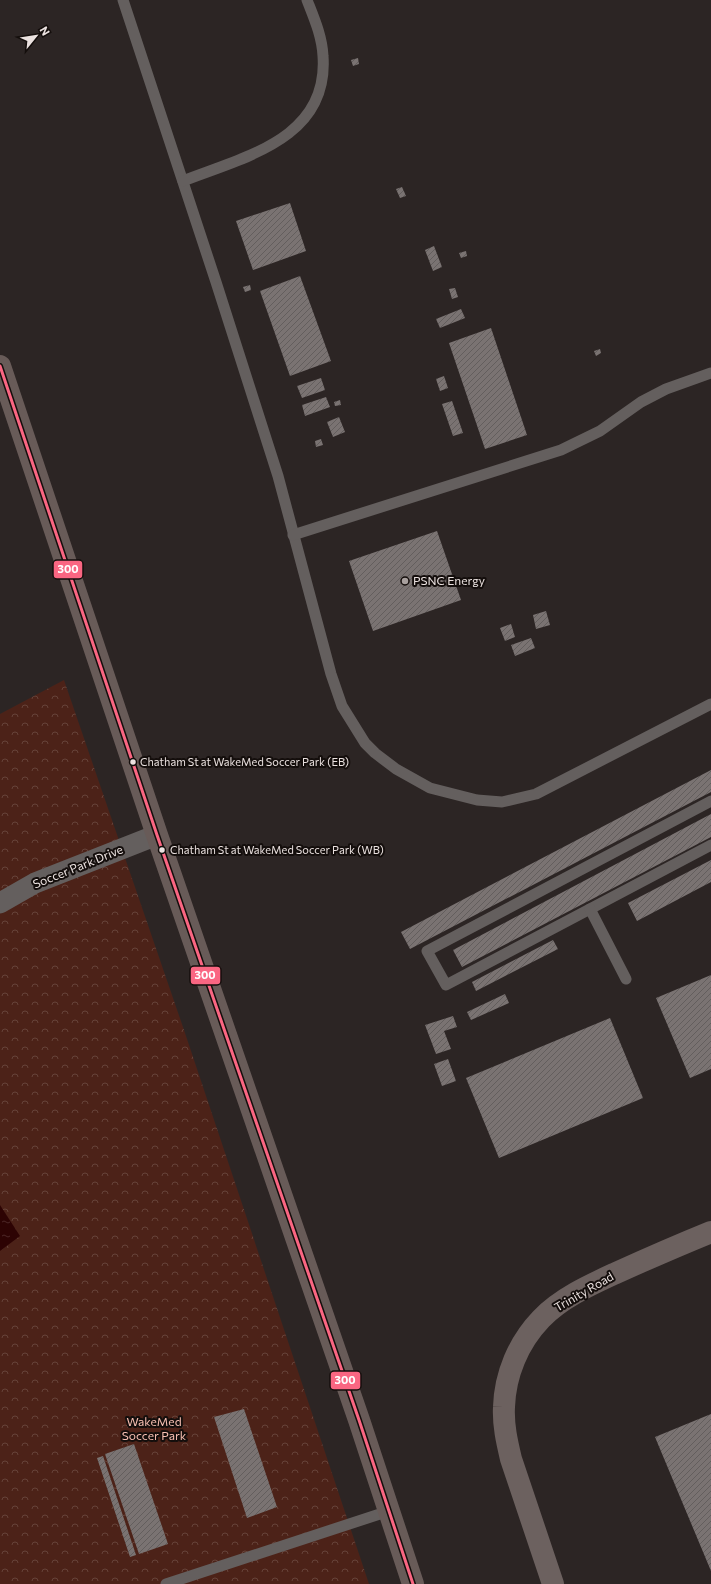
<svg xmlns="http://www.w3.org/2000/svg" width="711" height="1584" font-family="Commissioner,sans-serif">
<defs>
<pattern id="park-crowns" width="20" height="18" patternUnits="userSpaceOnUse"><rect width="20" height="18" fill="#4c2218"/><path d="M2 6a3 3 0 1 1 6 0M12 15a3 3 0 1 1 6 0" fill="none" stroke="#664239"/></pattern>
<pattern id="water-ripples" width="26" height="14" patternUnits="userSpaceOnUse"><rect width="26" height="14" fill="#2d0303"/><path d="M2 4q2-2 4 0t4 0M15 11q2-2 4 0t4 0" fill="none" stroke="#4c2727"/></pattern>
<pattern id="building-hatch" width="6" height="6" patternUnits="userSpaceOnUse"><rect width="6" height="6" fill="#7a7372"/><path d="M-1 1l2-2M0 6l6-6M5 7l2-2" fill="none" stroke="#635e5d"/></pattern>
</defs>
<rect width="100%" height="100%" fill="#2c2524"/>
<polygon fill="url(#park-crowns)" points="64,680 185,1033 369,1584 0,1584 0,714"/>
<polygon fill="url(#water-ripples)" points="0,1205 20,1236 0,1251"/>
<g fill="url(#building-hatch)">
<polygon points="358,58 359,64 353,66 351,60"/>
<polygon points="402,187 406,196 400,198 396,189"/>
<polygon points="290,203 306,251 253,270 236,221"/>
<polygon points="434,246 442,267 433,271 425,250"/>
<polygon points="466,251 467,256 461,258 459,253"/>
<polygon points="300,276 331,361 290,376 260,291"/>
<polygon points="250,285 251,290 245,292 243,287"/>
<polygon points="455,288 458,297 452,299 449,289"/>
<polygon points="461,309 465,318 440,328 436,319"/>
<polygon points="491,328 527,435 485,449 449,343"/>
<polygon points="600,349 601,353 596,356 594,351"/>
<polygon points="444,376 448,388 440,391 436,379"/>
<polygon points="321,378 325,390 302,398 297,386"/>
<polygon points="326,397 330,407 305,416 302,405"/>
<polygon points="340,400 341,405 335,406 334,402"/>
<polygon points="452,401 463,433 453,436 442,404"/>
<polygon points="339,417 345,432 333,437 327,422"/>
<polygon points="321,439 323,445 316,447 315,441"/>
<polygon points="437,531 461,600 373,631 349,561"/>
<polygon points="546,611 550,625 536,629 533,615"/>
<polygon points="511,624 515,637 505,641 500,628"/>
<polygon points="531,638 535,648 515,656 511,645"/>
<polygon points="711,770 711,792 410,949 401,932"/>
<polygon points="711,814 711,837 462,967 453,950"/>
<polygon points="711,860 711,882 637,921 628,903"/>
<polygon points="553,940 558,949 476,991 472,982"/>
<polygon points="711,975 711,1069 690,1078 656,998"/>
<polygon points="505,994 509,1003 471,1020 467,1012"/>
<polygon points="453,1016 457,1027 444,1031 451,1049 436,1054 425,1025"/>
<polygon points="610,1018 643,1098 499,1158 466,1078"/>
<polygon points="448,1059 456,1081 442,1086 434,1064"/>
<polygon points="244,1409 277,1507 247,1518 214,1417"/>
<polygon points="711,1414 711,1571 655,1437"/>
<polygon points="134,1444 168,1544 139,1554 105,1454"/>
<polygon points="103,1456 136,1555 130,1557 97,1458"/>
</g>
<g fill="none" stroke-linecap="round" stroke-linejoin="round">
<g stroke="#645f5e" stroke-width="11">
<polyline points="123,0 216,282 278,476 331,674 342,706 365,743 375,753 396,769 430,788 477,800 502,802 536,794 711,704"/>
<path d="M183 181C244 157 329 139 323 56 322 36 314 18 307 0"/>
<polyline points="293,535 561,450 600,431 641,402 666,389 711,373"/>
<polyline points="711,801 427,951 446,985 711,845"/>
<polyline points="590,909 626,979"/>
<polyline points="166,1584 389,1511"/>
</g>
<polyline stroke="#645f5e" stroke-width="21" points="0,903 35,883 157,835"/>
<path stroke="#6c615f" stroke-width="22" d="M553 1584 511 1459C507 1442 503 1425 504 1407 505 1375 518 1343 541 1319 561 1298 590 1285 616 1273 647 1259 679 1245 711 1232"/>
<polyline stroke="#685b58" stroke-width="22" points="0,366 157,835 359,1420 413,1584"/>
<g stroke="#140e0c" stroke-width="6">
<polyline id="bus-1" points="0,366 157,835 359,1420 413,1584"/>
</g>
<use href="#bus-1" stroke="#fa6682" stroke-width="3"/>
</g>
<circle fill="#a8a09e" stroke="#140e0c" stroke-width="1.5" cx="405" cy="581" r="4"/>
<g fill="#ebe2e0" stroke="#140e0c" stroke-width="1.5">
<circle cx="133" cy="762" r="3.5"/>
<circle cx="162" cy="850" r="3.5"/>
</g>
<g text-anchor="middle" stroke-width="4" stroke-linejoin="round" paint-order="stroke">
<g font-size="11" fill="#ebe2e0" stroke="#140e0c" text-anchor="start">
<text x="140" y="766">Chatham St at WakeMed Soccer Park (EB)</text>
<text x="170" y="854">Chatham St at WakeMed Soccer Park (WB)</text>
</g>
<g font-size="12" fill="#ebe2e0" stroke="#140e0c" text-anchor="start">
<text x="413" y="585">PSNC Energy</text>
</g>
<g font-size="12" fill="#ebe2e0" stroke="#140e0c">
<text transform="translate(78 867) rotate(-22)" y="4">Soccer Park Drive</text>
<text transform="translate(584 1292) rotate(-30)" y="4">Trinity Road</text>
</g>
<g font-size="12" fill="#f8c0b3" stroke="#140e0c">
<text x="154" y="1426">WakeMed<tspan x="154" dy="14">Soccer Park</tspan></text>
</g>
</g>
<g stroke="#140e0c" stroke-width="1.5">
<rect x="53" y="560" width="30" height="19" rx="4" fill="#fa6682"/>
<rect x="190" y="966" width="31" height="19" rx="4" fill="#fa6682"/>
<rect x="330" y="1371" width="31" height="19" rx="4" fill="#fa6682"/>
</g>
<g font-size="11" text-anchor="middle" font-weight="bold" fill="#fff">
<text x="68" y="573">300</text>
<text x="205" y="979">300</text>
<text x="345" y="1384">300</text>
</g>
<g transform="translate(36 36) rotate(60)" stroke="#140e0c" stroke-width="3" paint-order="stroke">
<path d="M0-3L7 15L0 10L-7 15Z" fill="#ebe2e0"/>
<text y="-6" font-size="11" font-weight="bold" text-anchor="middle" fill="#ebe2e0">N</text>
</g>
</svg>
